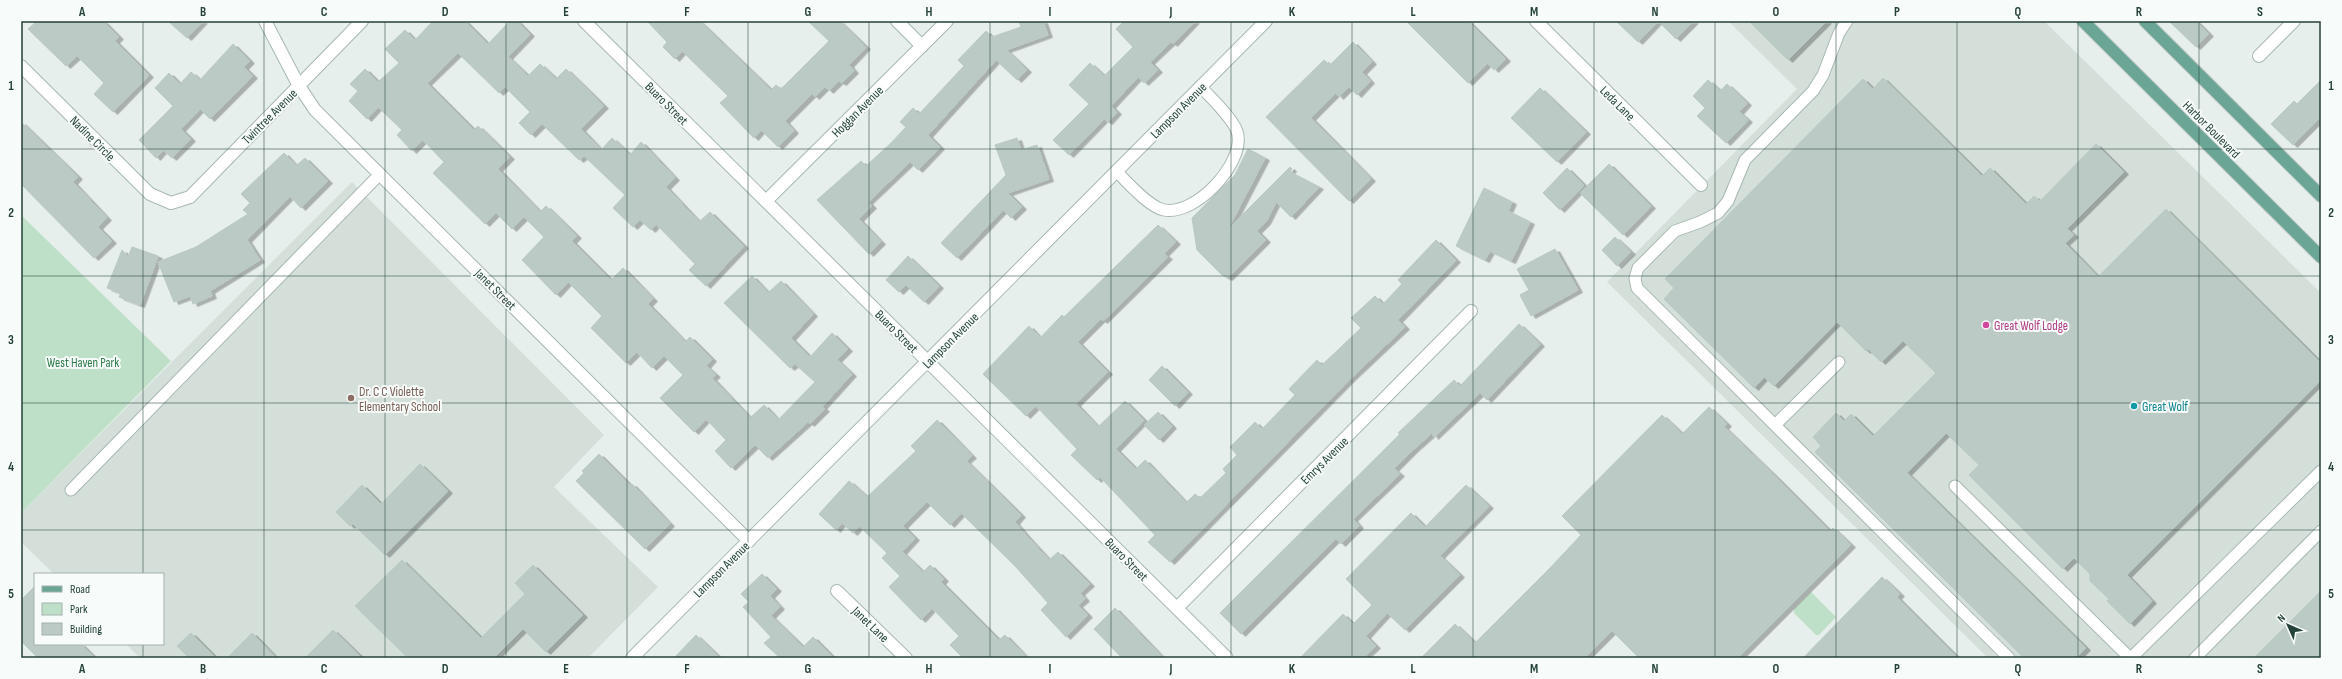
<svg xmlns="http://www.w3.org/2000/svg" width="2342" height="679" font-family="'Sofia Sans Condensed',sans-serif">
<defs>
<filter id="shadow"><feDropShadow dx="4.5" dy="2.5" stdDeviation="0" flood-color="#0004"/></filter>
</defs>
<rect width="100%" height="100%" fill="#e6efeb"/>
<g fill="#d4dfda">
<polygon points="1728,21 2044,21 2321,293 2321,658 1988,658 1607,282 1797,89"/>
<polygon points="352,182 604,435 554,487 658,587 588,658 140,658 126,644 163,644 163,574 54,574 21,542 21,513"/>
</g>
<g fill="#bfe0c8">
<polygon points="21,215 171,361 21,513"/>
<polygon points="1811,592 1836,617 1819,635 1816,635 1794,613 1794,609"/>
</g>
<g fill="#bbcac4" stroke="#b8c9c2" filter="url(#shadow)">
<polygon points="37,21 103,21 119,37 115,41 149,75 113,112 94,94 104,83 77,56 66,66 28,29"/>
<polygon points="168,21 203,21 187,38"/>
<polygon points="433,21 465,21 488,44 510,21 517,21 530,34 508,57 528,76 540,64 556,79 566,69 604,106 581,129 601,150 612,138 630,155 641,142 675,178 666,187 699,222 710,212 744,246 706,286 689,270 695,264 656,224 651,230 640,220 633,227 613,208 625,195 584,156 579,160 542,124 531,135 519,123 530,112 505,87 499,93 458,53 427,83 474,130 478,126 510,157 498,169 540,212 546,206 577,236 572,241 611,280 623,268 653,299 648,304 685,342 690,337 712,359 706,366 716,375 712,378 750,418 764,405 778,420 815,382 795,364 790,368 724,303 752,276 768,293 781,281 813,314 791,338 810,357 832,333 848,349 837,360 852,374 822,407 825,409 810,424 808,422 768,458 755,445 731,468 715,451 726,440 706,419 694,432 660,398 683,375 664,356 652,368 637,352 626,363 591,328 602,316 568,282 556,295 522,260 544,237 524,217 512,229 496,213 485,224 433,173 444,162 423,140 412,151 397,135 402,130 378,107 367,119 349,101 358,91 350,84 365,69 378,82 399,63 385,49 405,30 415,40"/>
<polygon points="647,21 699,21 771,90 776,85 781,89 829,41 808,21 839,21 866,47 849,65 854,71 842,83 839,81 829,91 825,87 815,97 812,94 785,121 794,131 778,147 761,130 754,138 720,103 728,96 682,51 675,59 663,47 667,42"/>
<polygon points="1019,21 1043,21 1048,35 1006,50 1027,70 1017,80 996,60 928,135 940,147 918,170 910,162 868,202 872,206 859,219 881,242 869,254 817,200 861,161 866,166 891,143 906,127 900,122 913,108 919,114 964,66 958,60 986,31 992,37 1021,27"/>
<polygon points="1124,21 1195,21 1173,44 1171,42 1150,62 1158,70 1144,83 1138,77 1111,106 1117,112 1108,122 1104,119 1069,155 1053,140 1089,104 1069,85 1090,63 1104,76 1133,47 1116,29"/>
<polygon points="1406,21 1468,21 1506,59 1494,70 1488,63 1468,83"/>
<polygon points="1616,21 1694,21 1676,39 1658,21 1638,42"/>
<polygon points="1749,21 1827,21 1788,60"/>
<polygon points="2169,21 2196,21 2209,34 2196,47"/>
<polygon points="1353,42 1372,62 1362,72 1370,81 1357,95 1349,87 1339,97 1336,93 1311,118 1371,179 1349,201 1266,117 1324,60 1330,65"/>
<polygon points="233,44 250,61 244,67 253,76 210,119 200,109 181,129 191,139 172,158 163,150 156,158 139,140 173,106 155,88 169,73 180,84 191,72 200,80"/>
<polygon points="1883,78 1982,176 1990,168 2026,204 2034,196 2040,201 2096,144 2124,172 2067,229 2074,235 2065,243 2098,277 2166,209 2321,363 2321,380 2127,575 2152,601 2130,624 2107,601 2109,599 2090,581 2090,574 2074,558 2063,569 1969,475 1979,465 1946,433 1907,473 2086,648 2076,658 2024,658 1815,452 1821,446 1813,437 1836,413 1844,421 1851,414 1873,436 1936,373 1903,341 1881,362 1868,349 1866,351 1837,322 1774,386 1764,377 1754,388 1664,299 1674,288 1665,279 1863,79 1873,89"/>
<polygon points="1708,80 1720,91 1727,84 1747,103 1739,112 1748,120 1726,143 1697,116 1705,108 1693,96"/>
<polygon points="2321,80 2321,117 2293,145 2271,124 2294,101 2297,104"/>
<polygon points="1540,88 1586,132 1557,162 1511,118"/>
<polygon points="21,122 78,177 73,182 107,218 98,227 112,241 94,258 21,184"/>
<polygon points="1017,138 1021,150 1037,145 1049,179 1008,193 1022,207 1011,218 1003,210 957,258 941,243 1006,175 995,145"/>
<polygon points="1248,149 1265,158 1228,229 1290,167 1292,169 1290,172 1319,187 1291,217 1276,202 1266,222 1257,231 1266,240 1228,278 1222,275 1197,250 1192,218 1235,175"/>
<polygon points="284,153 296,166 305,158 328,181 301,208 290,196 247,240 260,260 210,291 212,296 193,304 190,296 174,302 158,262 196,247 248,214 243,210 250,203 241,194"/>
<polygon points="1609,164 1651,206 1623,235 1580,193"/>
<polygon points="1567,168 1584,185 1560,210 1543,193"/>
<polygon points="1484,188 1512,202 1508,211 1530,222 1511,261 1490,251 1485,260 1456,246"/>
<polygon points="1158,225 1176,242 1164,254 1168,257 1103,321 1101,319 1078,342 1108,372 1076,404 1098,427 1125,401 1144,420 1116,449 1136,469 1145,460 1186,503 1195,494 1200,498 1226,473 1223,469 1237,455 1230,447 1255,422 1262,429 1295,395 1289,389 1317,360 1322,365 1361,328 1351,318 1375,296 1383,304 1402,284 1398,280 1436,240 1456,260 1398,320 1405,327 1351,378 1170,562 1148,542 1155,535 1100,477 1097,480 1071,455 1077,449 1036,406 1026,416 983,374 1029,326 1040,338 1062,315 1064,317"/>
<polygon points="1615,237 1631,252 1617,266 1602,250"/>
<polygon points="132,247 158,256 140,305 119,297 121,293 107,288 122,250 128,257"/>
<polygon points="1555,249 1578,290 1531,316 1520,295 1529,290 1517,269"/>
<polygon points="908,256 939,286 924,302 906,285 899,292 886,280"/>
<polygon points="1519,324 1540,344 1487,400 1480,393 1434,437 1432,433 1414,449 1394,469 1400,474 1353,519 1359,526 1341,544 1336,539 1241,634 1220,613 1400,434 1398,433 1454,380 1460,386"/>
<polygon points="1162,366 1188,392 1175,406 1149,380"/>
<polygon points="1709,407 1727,424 1724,427 1780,481 1830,531 1833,528 1851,545 1738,658 1639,658 1612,631 1585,658 1421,658 1455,624 1475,643 1550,568 1581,535 1562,516 1662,415 1682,434"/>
<polygon points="1158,412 1172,426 1159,440 1144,425"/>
<polygon points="937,420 972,456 966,461 1021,515 1015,522 1025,534 1049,560 1058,552 1090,584 1080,593 1085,599 1078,605 1088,615 1066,637 1041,610 1048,603 1015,566 961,513 950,525 927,502 903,526 915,538 902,552 923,572 930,565 944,579 941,582 999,640 1005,635 1027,658 963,658 950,645 959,636 932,608 921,620 889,587 900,576 882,558 887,553 859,526 853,533 842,523 836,530 819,514 849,481 867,497 916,451 911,446"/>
<polygon points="599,454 630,485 632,484 670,524 645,549 576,481 584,473 582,471"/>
<polygon points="420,464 448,491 385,555 353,524 350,526 336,512 362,485 381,504"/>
<polygon points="1466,485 1489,506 1440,556 1460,575 1405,630 1387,613 1366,636 1376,646 1363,658 1300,658 1343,614 1353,624 1372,605 1346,579 1411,513 1425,527"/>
<polygon points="402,560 481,638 525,594 515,583 533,565 583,615 546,652 523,629 494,658 408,658 355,606"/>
<polygon points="762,574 777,589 770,596 780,607 771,616 803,647 813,637 834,658 780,658 764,643 771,637 743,607 749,602 741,594"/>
<polygon points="1882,577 1900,594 1897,597 1958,658 1803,658"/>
<polygon points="35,586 35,644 81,644 95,658 38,658 21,641 21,600"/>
<polygon points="2321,591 2321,658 2254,658"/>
<polygon points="1115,608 1163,658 1122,658 1094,629"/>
<polygon points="333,630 362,658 305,658"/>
<polygon points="191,633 216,658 189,658 177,646"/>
<polygon points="252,633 276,658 227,658"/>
<polygon points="696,635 720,658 674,658"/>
</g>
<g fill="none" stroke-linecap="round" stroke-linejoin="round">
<g stroke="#a8b8b2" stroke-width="13">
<g id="service">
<polyline points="1847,21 1839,33 1823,75 1813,91 1745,160 1728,201 1718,213 1700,222 1675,231 1638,268 1635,278 1637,288 2009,658"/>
<path d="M1117 172C1128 183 1149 207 1164 210 1195 216 1243 165 1238 135 1236 121 1211 98 1201 87"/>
<polyline points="1775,425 1839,362"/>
<polyline points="1955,486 2130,658"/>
<polyline points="71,490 380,174"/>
<polyline points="2131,658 2321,471"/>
<polyline points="2195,658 2321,531"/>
</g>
</g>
<g stroke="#a8b8b2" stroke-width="14">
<g id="minor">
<polyline points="265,21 299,86 315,110 749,541"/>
<polyline points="584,21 1227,658"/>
<polyline points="897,21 922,46"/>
<polyline points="1536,21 1701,185"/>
<polyline points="2259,56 2294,21"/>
<polyline points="21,66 150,194 171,203 190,197 362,21"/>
<polyline points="766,201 947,21"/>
<polyline points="837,591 906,658"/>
<polyline points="1177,608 1471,311"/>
</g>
</g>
<g stroke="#a8b8b2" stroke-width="14">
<polyline id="tertiary" points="632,658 1266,21"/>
</g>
<g stroke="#c2cac8" stroke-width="14">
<g id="primary">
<polyline points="2083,21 2321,257"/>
<polyline points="2145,21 2321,196"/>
</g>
</g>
<use href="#service" stroke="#fff" stroke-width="11"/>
<use href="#minor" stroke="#fff" stroke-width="12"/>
<use href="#tertiary" stroke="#fff" stroke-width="12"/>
<use href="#primary" stroke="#6aa596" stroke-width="12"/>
</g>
<path fill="none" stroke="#24423a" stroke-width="1" stroke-opacity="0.55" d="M143 21V574M264 21V658M385 21V658M506 21V658M627 21V658M748 21V658M869 21V658M990 21V658M1111 21V658M1231 21V658M1352 21V658M1473 21V658M1594 21V658M1715 21V658M1836 21V658M1957 21V658M2078 21V658M2199 21V658M21 149H2321M21 276H2321M21 403H2321M21 530H2321M143 644V658"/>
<circle fill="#d1479c" stroke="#f7fbf9" stroke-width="1.5" cx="1986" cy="325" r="4"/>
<circle fill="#8d6e63" stroke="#f7fbf9" stroke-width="1.5" cx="351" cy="398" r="4"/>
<circle fill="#0f9aa8" stroke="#f7fbf9" stroke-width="1.5" cx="2134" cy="406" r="4"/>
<g text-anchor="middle" stroke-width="4" stroke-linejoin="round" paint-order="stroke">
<g font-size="13" fill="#24423a" stroke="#f7fbf9">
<text transform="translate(667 103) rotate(45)" y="5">Buaro Street</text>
<text transform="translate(1618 103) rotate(45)" y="5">Leda Lane</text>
<text transform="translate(1178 110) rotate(-45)" y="5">Lampson Avenue</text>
<text transform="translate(857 111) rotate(-45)" y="5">Hoggan Avenue</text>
<text transform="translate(269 116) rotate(-45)" y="5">Twintree Avenue</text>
<text transform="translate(2212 129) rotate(45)" y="5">Harbor Boulevard</text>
<text transform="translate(93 138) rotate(45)" y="5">Nadine Circle</text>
<text transform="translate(496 289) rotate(45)" y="5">Janet Street</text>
<text transform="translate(897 331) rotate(45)" y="5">Buaro Street</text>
<text transform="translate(950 340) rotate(-45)" y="5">Lampson Avenue</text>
<text transform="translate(1324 460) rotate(-45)" y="5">Emrys Avenue</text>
<text transform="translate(1127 559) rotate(45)" y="5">Buaro Street</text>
<text transform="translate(721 569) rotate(-45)" y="5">Lampson Avenue</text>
<text transform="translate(871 624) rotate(44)" y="5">Janet Lane</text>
</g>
<g font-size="13" fill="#b23c85" stroke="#f7fbf9" text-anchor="start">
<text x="1994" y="330">Great Wolf Lodge</text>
</g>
<g font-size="13" fill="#2d7a4b" stroke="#f7fbf9">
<text x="83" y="367">West Haven Park</text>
</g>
<g font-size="13" fill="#785e54" stroke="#f7fbf9" text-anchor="start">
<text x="359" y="396">Dr. C C Violette<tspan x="359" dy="15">Elementary School</tspan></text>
</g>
<g font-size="13" fill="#0d838f" stroke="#f7fbf9" text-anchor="start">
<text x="2142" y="411">Great Wolf</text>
</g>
</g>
<rect width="2342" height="679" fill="none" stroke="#f7fbf9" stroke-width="44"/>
<rect x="34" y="573" width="130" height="72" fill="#f7fbf9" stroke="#a3b1ad"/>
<rect x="42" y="586" width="20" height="6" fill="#6aa596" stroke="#a3b1ad"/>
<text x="70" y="593" font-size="12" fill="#24423a">Road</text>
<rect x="42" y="603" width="20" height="12" fill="#bfe0c8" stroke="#a3b1ad"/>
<text x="70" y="613" font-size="12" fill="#24423a">Park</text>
<rect x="42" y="623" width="20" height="12" fill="#bbcac4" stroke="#a3b1ad"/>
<text x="70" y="633" font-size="12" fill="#24423a">Building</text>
<g transform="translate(2288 625) rotate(315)" stroke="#f7fbf9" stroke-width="3" paint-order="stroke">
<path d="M0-3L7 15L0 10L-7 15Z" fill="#24423a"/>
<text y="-6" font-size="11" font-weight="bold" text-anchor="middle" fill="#24423a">N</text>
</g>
<rect x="22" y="22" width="2298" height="635" fill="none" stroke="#24423a" stroke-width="1.5"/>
<g font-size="13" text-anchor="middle" font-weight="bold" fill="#24423a">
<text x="82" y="16">A</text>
<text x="203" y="16">B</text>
<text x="324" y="16">C</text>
<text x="445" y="16">D</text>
<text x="566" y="16">E</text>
<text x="687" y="16">F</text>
<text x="808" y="16">G</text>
<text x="929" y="16">H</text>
<text x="1050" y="16">I</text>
<text x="1171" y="16">J</text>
<text x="1292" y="16">K</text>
<text x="1413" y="16">L</text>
<text x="1534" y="16">M</text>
<text x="1655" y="16">N</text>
<text x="1776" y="16">O</text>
<text x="1897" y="16">P</text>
<text x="2018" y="16">Q</text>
<text x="2139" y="16">R</text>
<text x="2260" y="16">S</text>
<text x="11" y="90">1</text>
<text x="2331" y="90">1</text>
<text x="11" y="217">2</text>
<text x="2331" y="217">2</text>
<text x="11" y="344">3</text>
<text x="2331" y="344">3</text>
<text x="11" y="471">4</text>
<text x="2331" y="471">4</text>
<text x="11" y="598">5</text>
<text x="2331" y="598">5</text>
<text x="82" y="673">A</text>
<text x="203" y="673">B</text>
<text x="324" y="673">C</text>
<text x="445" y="673">D</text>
<text x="566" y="673">E</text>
<text x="687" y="673">F</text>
<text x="808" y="673">G</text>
<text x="929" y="673">H</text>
<text x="1050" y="673">I</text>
<text x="1171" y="673">J</text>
<text x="1292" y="673">K</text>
<text x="1413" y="673">L</text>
<text x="1534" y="673">M</text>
<text x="1655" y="673">N</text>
<text x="1776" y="673">O</text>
<text x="1897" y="673">P</text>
<text x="2018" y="673">Q</text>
<text x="2139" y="673">R</text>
<text x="2260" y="673">S</text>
</g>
</svg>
